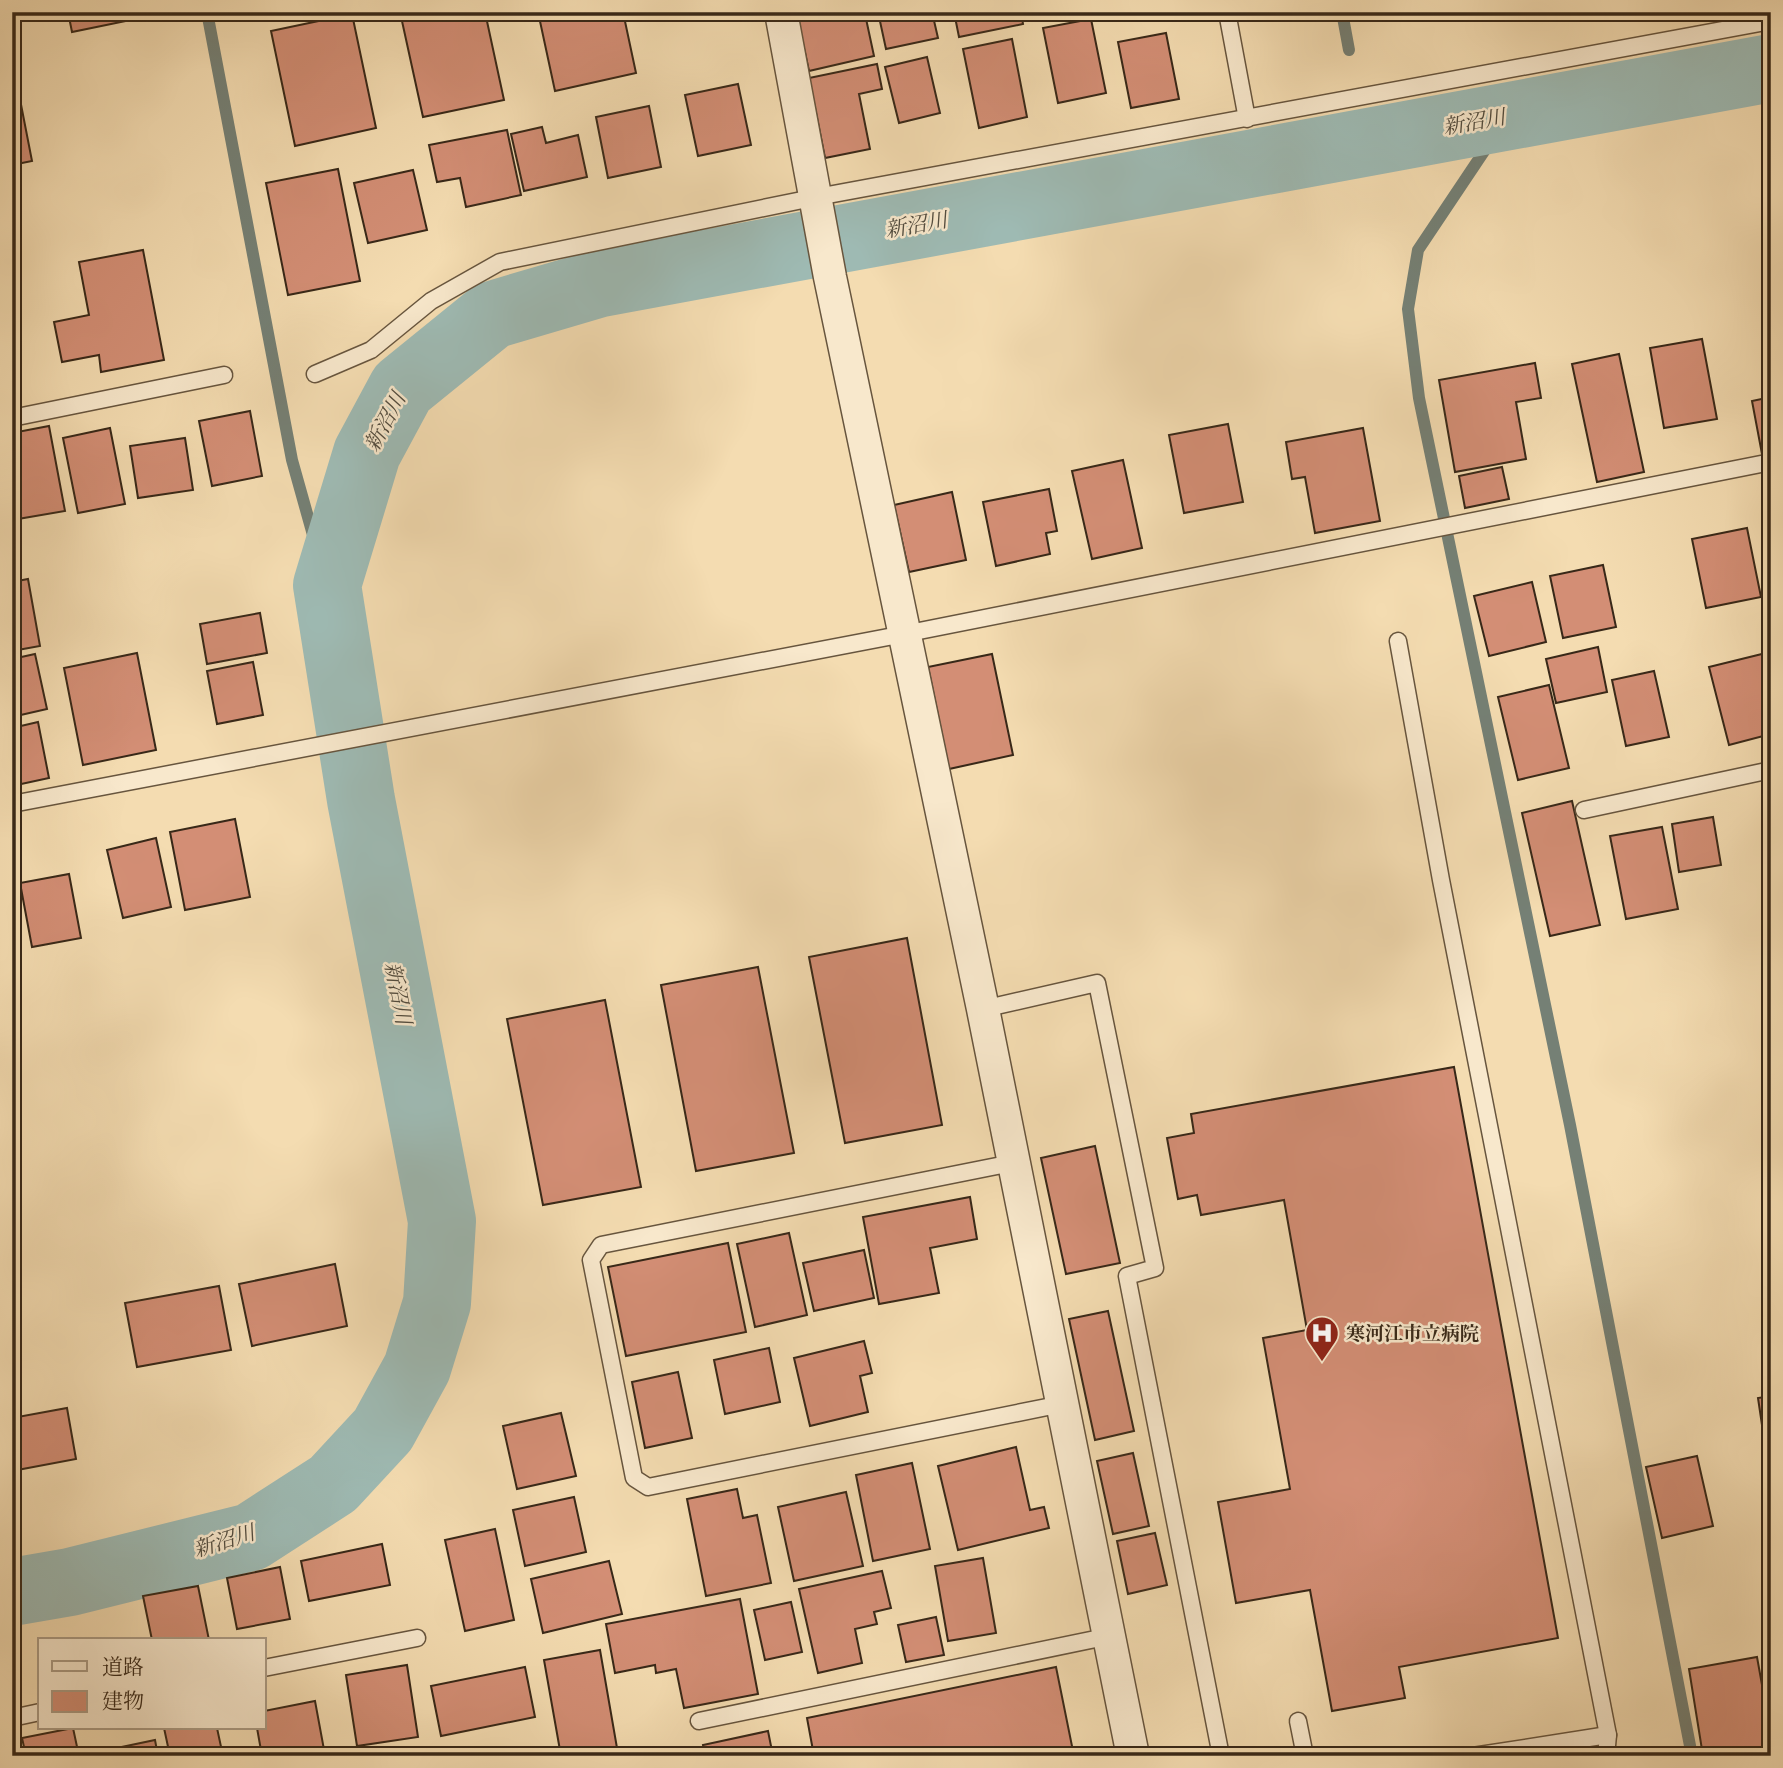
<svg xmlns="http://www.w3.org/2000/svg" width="1783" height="1768" font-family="Vollkorn,'Noto Serif JP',serif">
<rect width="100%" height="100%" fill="#f4dcb1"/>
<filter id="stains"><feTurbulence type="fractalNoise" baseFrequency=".00286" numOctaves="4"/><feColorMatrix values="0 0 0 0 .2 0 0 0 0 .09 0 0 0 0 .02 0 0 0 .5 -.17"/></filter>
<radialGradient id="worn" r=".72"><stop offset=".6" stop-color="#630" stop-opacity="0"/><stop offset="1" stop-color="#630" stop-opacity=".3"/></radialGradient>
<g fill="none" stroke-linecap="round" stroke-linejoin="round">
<g stroke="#758075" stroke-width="12">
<polyline points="207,12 292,460 327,585"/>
<polyline points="1342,12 1349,50"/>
<polyline points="1509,114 1418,250 1408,309 1419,398 1570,1125 1692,1756"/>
</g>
<polyline stroke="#9ebab3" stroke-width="68" points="12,1592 70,1582 251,1537 333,1484 383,1430 417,1368 437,1303 442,1221 361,800 327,585 367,453 402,388 492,315 601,283 1771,68"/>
</g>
<g fill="#d38e75" stroke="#382818" stroke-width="2">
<polygon points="68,12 160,12 160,14 72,32"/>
<polygon points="400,12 485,12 504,100 423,117"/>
<polygon points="538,12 623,12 636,73 555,91"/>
<polygon points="796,12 838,12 840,20 865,14 874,56 809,71"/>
<polygon points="878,12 932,12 938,38 886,49"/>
<polygon points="954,12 1021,12 1023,24 959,37"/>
<polygon points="1043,12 1082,12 1045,20"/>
<polygon points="352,14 376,128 295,146 271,31"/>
<polygon points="1091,19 1106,93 1058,103 1043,28"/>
<polygon points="1166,33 1179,99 1131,108 1118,42"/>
<polygon points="1012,39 1027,117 979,128 963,49"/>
<polygon points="927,57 940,113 899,123 885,67"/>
<polygon points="877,64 882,89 859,94 870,149 825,158 809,78"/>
<polygon points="17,84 32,161 12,165 12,85"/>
<polygon points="738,84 751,145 698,156 685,95"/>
<polygon points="649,106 661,167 608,178 596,117"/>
<polygon points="542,127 546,143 578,135 587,177 524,191 511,134"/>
<polygon points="507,130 521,195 466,207 460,178 437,182 429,145"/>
<polygon points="338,169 360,281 288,295 266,183"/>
<polygon points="413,170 427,230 368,243 354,183"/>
<polygon points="143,250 164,360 101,372 99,355 62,362 54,322 89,315 79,262"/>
<polygon points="1702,339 1717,419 1664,428 1650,348"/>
<polygon points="1619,354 1644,472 1597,482 1572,364"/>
<polygon points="1535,363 1541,398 1516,402 1526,459 1455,472 1439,380"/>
<polygon points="1771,397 1771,452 1762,454 1752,401"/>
<polygon points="250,411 262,476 212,486 199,421"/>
<polygon points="1228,424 1243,502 1184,513 1169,435"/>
<polygon points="49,426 65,511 12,520 12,433"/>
<polygon points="110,428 125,504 78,513 63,438"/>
<polygon points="1363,428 1380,521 1315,533 1305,477 1292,479 1286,442"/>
<polygon points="185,438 193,490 138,498 130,446"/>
<polygon points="1123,460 1142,548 1092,559 1072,471"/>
<polygon points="1502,467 1509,499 1465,508 1459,476"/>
<polygon points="1049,489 1057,531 1046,533 1050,554 996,566 983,502"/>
<polygon points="952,492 966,560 909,572 894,505"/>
<polygon points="1747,528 1761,597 1706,608 1692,539"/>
<polygon points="1603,565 1616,627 1563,638 1550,576"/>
<polygon points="28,579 40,646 12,651 12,582"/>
<polygon points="1532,582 1546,642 1489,656 1474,596"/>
<polygon points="260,613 267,653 207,664 200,624"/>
<polygon points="1598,647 1607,692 1556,703 1546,659"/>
<polygon points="137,653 156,750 83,765 64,668"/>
<polygon points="1766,653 1771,671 1771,734 1729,745 1709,667"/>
<polygon points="35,654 47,709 12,717 12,659"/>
<polygon points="992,654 1013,755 949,769 928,667"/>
<polygon points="253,662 263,715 217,724 207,671"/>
<polygon points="1654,671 1669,737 1626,746 1612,680"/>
<polygon points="1549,685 1569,768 1518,780 1498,697"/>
<polygon points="38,722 49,778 12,786 12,728"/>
<polygon points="1572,801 1600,925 1550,936 1522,813"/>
<polygon points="1713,817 1721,865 1679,872 1672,824"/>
<polygon points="235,819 250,897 185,910 170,832"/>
<polygon points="1662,827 1678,909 1626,919 1610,836"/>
<polygon points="156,838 171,907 123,918 107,850"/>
<polygon points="69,874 81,938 32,947 20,883"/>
<polygon points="907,938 942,1125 845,1143 809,957"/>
<polygon points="758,967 794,1153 696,1171 661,985"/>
<polygon points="605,1000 641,1187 543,1205 507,1019"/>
<polygon points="1454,1067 1558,1638 1399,1667 1405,1698 1332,1711 1310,1590 1236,1603 1218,1502 1290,1489 1263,1338 1307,1330 1284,1200 1201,1215 1197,1195 1178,1199 1167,1138 1194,1133 1191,1114"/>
<polygon points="1095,1146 1120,1263 1066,1274 1041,1158"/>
<polygon points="970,1197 977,1239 930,1248 939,1293 879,1304 863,1217"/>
<polygon points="789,1233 807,1315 755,1327 737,1244"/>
<polygon points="728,1243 746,1332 626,1356 608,1267"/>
<polygon points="864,1250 874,1298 814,1311 803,1263"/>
<polygon points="335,1264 347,1326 252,1346 239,1284"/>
<polygon points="219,1286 231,1350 137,1367 125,1303"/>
<polygon points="1108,1311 1134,1431 1095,1440 1069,1319"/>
<polygon points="864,1341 872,1373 860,1376 868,1412 810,1426 794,1358"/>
<polygon points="769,1348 780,1402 725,1414 714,1360"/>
<polygon points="678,1372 692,1438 645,1448 632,1382"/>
<polygon points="1771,1396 1771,1479 1770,1479 1758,1398"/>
<polygon points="67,1408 76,1459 12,1471 12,1418"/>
<polygon points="561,1413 576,1476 517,1489 503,1426"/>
<polygon points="1016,1447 1030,1510 1044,1507 1049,1528 958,1550 938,1466"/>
<polygon points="1133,1453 1149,1526 1113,1534 1097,1461"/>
<polygon points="1697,1456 1713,1526 1662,1538 1646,1467"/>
<polygon points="912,1463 930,1549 873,1561 856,1475"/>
<polygon points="737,1489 743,1518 757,1515 771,1583 706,1596 687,1499"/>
<polygon points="846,1492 863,1566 794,1581 778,1507"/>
<polygon points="574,1497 586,1552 525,1566 513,1510"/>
<polygon points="495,1529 514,1620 465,1631 445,1540"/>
<polygon points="1155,1533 1167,1585 1128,1594 1117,1541"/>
<polygon points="382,1544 390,1585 309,1601 301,1561"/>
<polygon points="983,1558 996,1633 948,1641 935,1566"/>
<polygon points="609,1561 622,1614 543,1633 531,1579"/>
<polygon points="280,1567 290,1619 237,1629 227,1578"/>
<polygon points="882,1571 891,1608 874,1612 877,1624 855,1629 862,1663 818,1673 799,1589"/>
<polygon points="198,1586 209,1640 152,1640 143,1596"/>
<polygon points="740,1599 758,1694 684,1708 676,1669 656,1673 655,1665 615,1673 606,1624"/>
<polygon points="791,1602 802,1652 765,1660 754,1610"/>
<polygon points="936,1617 944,1655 906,1662 898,1625"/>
<polygon points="600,1650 617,1748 561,1756 544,1660"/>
<polygon points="1757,1657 1771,1735 1771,1756 1703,1756 1689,1669"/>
<polygon points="407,1665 418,1737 357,1746 346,1675"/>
<polygon points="525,1667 535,1717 441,1736 431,1686"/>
<polygon points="1056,1667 1074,1756 814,1756 807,1718"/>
<polygon points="315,1701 325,1755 262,1756 257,1728 264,1728 264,1711"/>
<polygon points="73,1728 79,1756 26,1756 22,1738"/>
<polygon points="164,1728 217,1728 223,1756 170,1756"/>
<polygon points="768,1731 773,1756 705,1756 703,1745"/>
<polygon points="155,1740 158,1756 108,1756 107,1750"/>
</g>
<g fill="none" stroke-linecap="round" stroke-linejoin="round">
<g stroke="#67553e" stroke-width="19">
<g id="service">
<polyline points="1227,12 1247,119"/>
<polyline points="315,374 371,350 431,301 500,262 817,197 1771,21"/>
<polyline points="12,418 224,375"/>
<polyline points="1398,641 1441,880 1608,1735 1606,1756"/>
<polyline points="12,804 904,634 1771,462"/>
<polyline points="1584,810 1771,770"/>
<polyline points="983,1009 1097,983 1155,1268 1127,1276 1221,1756"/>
<polyline points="1012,1163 601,1245 591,1260 634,1478 648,1487 1062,1404"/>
<polyline points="264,1668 417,1638"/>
<polyline points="12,1718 40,1712"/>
<polyline points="699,1721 1110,1636"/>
<polyline points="1298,1721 1305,1756"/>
<polyline points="1473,1756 1608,1735"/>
</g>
</g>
<g stroke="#67553e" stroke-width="35">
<polyline id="minor" points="781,12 830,277 983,1009 1133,1756"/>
</g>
<use href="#service" stroke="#f8e8cc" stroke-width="16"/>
<use href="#minor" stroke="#f8e8cc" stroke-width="32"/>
</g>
<defs>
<g id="hospital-pin" transform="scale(1.75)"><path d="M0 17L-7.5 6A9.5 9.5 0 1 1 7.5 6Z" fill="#8f2418" stroke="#f8e8cc"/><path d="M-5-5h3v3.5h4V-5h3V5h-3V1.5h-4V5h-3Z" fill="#fff"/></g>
</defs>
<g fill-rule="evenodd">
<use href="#hospital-pin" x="1322" y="1333"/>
</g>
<g text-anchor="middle" stroke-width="5" stroke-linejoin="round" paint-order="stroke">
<g font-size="19" font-weight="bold" fill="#382818" stroke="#f8e8cc" text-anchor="start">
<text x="1346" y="1340">寒河江市立病院</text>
</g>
<g font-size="21" font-style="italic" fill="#524c3f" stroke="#f8e8cc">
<text transform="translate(1474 122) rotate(-10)" y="7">新沼川</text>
<text transform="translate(916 225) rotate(-10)" y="7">新沼川</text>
<text transform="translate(385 422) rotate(-62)" y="7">新沼川</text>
<text transform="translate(398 993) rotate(79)" y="7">新沼川</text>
<text transform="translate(224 1541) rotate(-17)" y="7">新沼川</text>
</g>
</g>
<rect width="1783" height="1768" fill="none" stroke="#f4dcb1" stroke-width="42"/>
<rect x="14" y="14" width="1755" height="1740" fill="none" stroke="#382818" stroke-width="3.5"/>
<rect x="21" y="21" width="1741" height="1726" fill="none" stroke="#382818" stroke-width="2"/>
<rect x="38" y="1638" width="228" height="91" fill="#f8e8cc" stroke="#ab9b84" stroke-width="2"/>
<rect x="52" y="1661" width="35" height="10" fill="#f8e8cc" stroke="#ab9b84" stroke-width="2"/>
<text x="102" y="1674" font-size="21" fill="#382818">道路</text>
<rect x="52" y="1691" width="35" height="21" fill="#d38e75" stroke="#ab9b84" stroke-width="2"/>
<text x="102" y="1708" font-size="21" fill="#382818">建物</text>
<rect width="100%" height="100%" filter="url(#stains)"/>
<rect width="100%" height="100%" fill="url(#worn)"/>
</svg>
